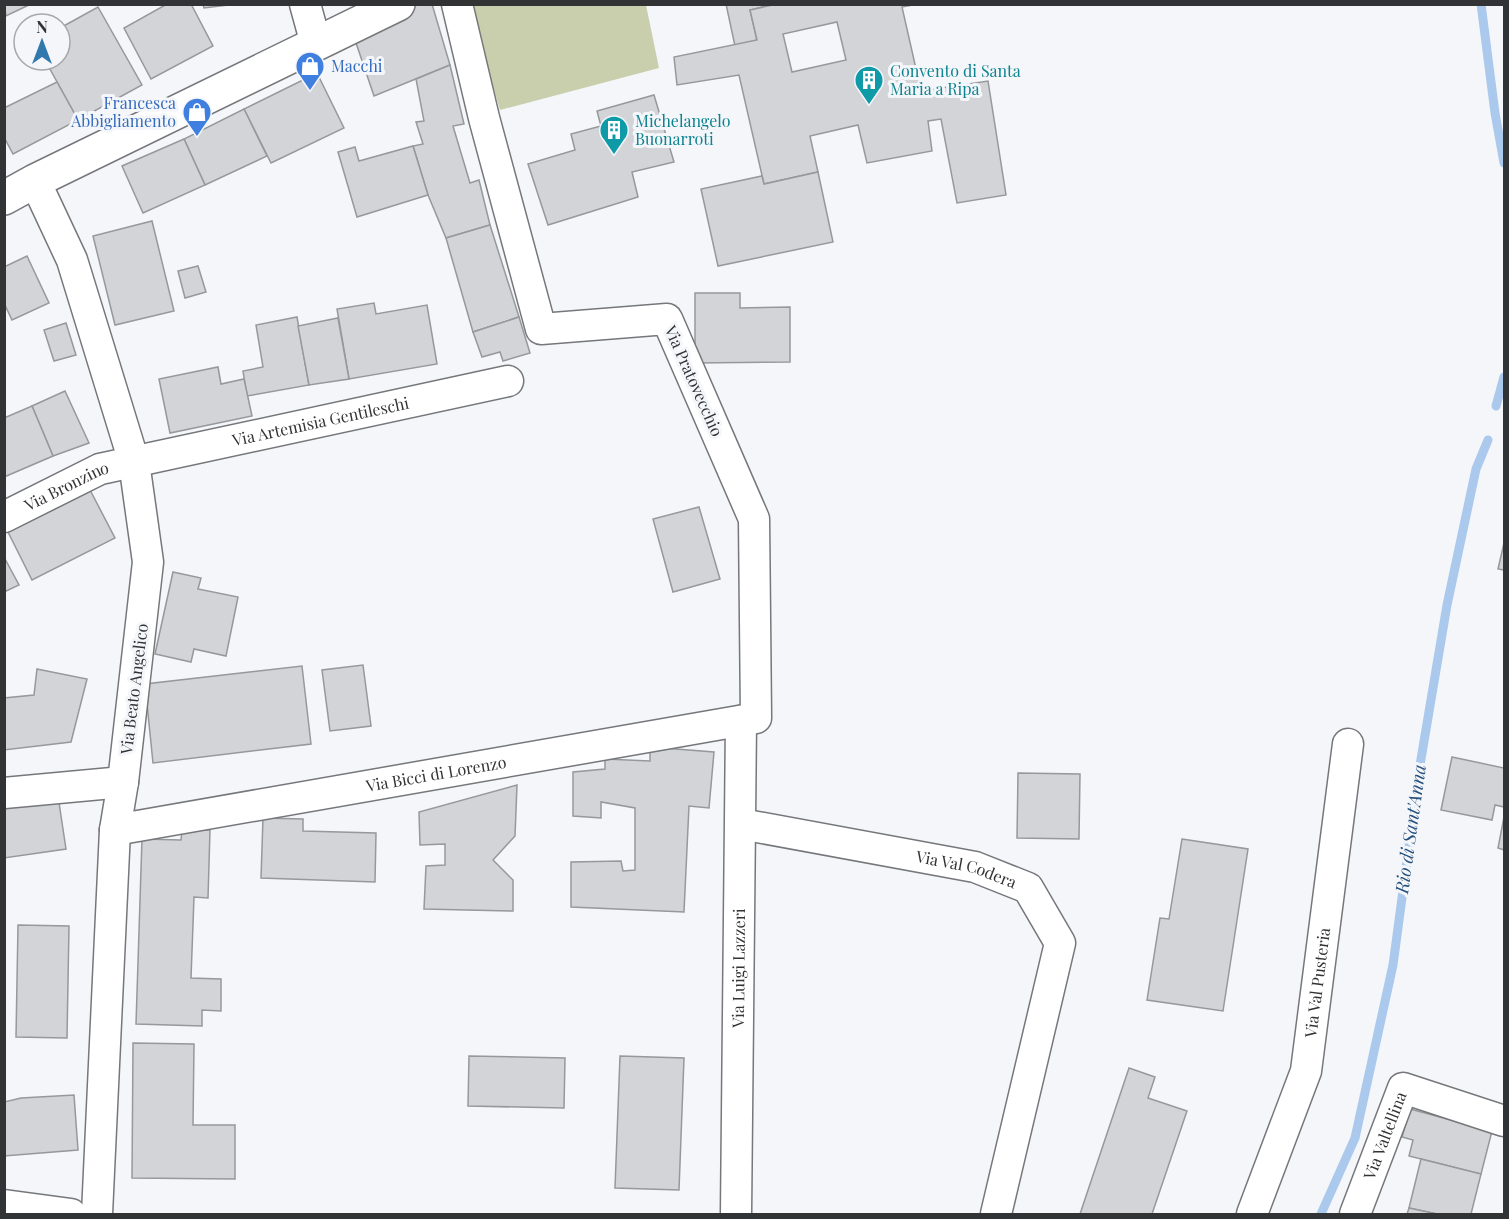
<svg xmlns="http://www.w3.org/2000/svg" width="1509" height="1219" font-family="'Playfair Display',serif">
<rect width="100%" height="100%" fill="#f4f6fa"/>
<polygon fill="#c9cfac" points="469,5 646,5 659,68 500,110"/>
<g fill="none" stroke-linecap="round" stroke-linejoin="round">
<g stroke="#abc9ed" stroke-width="9">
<polyline points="1481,4 1495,113 1504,163"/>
<polyline points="1496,406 1504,377"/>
<polyline points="1321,1214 1355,1138 1393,965 1419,771 1447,605 1476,469 1488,440"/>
</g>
</g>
<g fill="#d2d4d7" stroke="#96989b" stroke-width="1.5" fill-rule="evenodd">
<polygon points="4,4 31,4 6,16"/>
<polygon points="167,4 191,4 213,46 151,79 124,28"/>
<polygon points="203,4 237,4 204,8"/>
<polygon points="404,4 432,4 450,65 374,96 352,31"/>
<polygon points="726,4 777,4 750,10 757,40 735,46"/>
<path d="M777 4H918L902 7 921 91 988 81 1006 195 957 203 941 119 928 121 932 151 867 163 858 125 810 136 818 172 764 184 739 75 677 85 674 57 757 40 750 10ZM837 22 846 60 792 72 783 34Z"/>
<polygon points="98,7 142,85 78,120 45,60 60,60 60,28"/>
<polygon points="450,65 464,124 453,126 470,183 479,180 490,225 446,238 428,195 413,146 423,144 416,122 424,121 416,79"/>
<polygon points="317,73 344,128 271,163 244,109"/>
<polygon points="57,82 78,120 13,154 4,137 4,108"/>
<polygon points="654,95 674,162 632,172 638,197 548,225 528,164 575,150 571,134 601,126 597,111"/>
<polygon points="244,109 267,156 205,185 184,139"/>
<polygon points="184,139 205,185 143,213 122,166"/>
<polygon points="413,146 428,195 357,217 338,152 355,147 359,161"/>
<polygon points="818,172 833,242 718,266 701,189 762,176 764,184"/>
<polygon points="152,221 174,311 115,325 93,236"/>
<polygon points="490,225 519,317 473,332 446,238"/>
<polygon points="27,256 49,303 12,320 4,303 4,267"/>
<polygon points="198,266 206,292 185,298 178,271"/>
<polygon points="695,293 740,293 740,308 790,307 790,362 695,363"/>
<polygon points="374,303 376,314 427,305 437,364 349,379 337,309"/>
<polygon points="297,317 309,385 247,396 243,371 263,367 256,325"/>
<polygon points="519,317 530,353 503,361 500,352 482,357 473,332"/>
<polygon points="338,318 349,379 309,385 298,326"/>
<polygon points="66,323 76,355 54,361 44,330"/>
<polygon points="218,367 221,384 244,379 252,416 170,433 159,379"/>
<polygon points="65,391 89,443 53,456 32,406"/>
<polygon points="32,406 53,456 4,477 4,418"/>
<polygon points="89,488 115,538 32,580 7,530"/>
<polygon points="699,507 720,579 673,592 653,519"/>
<polygon points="1504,543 1504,570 1498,569"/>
<polygon points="4,557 19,585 4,592"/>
<polygon points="173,572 201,578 198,589 238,597 226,656 194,649 191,662 155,654"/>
<polygon points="363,665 371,726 330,731 322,670"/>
<polygon points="302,666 311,744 153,763 145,684"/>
<polygon points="37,669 87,679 71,742 4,750 4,698 34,695"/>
<polygon points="650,747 714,752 709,808 689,806 684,912 571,907 571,862 621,861 623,871 635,870 635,808 601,802 601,818 573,816 573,772 605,769 605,759 650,761"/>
<polygon points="1452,757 1504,768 1504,807 1495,805 1492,820 1441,810"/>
<polygon points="1018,773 1080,774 1079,839 1017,838"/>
<polygon points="517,785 515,836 493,860 513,880 513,911 424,909 426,866 445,865 445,844 420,845 419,812"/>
<polygon points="58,796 66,849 4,858 4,804"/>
<polygon points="1504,817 1504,850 1498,848"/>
<polygon points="263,818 303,819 303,831 376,833 375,882 261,878"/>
<polygon points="182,830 210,830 208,898 194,897 191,978 221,979 221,1011 202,1010 202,1026 136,1024 142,839 181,840"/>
<polygon points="1182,839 1248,849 1223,1011 1147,1000 1160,918 1169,919"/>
<polygon points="18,925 69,926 67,1038 16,1037"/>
<polygon points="133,1043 194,1044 193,1125 235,1125 235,1179 132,1178"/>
<polygon points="469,1056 565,1058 564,1108 468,1106"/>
<polygon points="620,1056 684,1058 679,1190 615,1188"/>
<polygon points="1129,1068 1155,1077 1148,1098 1187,1111 1152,1214 1080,1214"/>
<polygon points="74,1095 78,1150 4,1156 4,1102 21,1098"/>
<polygon points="1410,1109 1492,1131 1481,1174 1409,1156 1413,1140 1402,1137"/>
<polygon points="1421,1159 1481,1174 1471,1214 1437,1214 1409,1208"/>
<polygon points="1409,1208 1437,1214 1407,1214"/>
</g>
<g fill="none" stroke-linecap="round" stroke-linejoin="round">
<g stroke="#75777a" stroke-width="33">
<g id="minor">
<polyline points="305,4 316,44"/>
<polyline points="35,181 72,260 134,462 148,562 123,782 115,830 97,1214"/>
<path id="s1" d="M4 517 100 469 508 381"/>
<polyline points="4,793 123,782"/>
<path id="s2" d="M741 824 975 867 1028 888 1060 943 996 1214"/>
<path id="s3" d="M115 830 756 718 754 519 667 319 541 329 484 118 457 4"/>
<polyline points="4,1205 71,1214"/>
<path id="s4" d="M736 1214 741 721"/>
<path id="s5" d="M1252 1214 1306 1071 1348 744"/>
<path id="s6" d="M1355 1214 1403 1088 1504 1121"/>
</g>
</g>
<g stroke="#75777a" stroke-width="36">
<polyline id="primary" points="4,198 35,181 398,4"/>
</g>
<use href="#minor" stroke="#fff" stroke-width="30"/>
<use href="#primary" stroke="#fff" stroke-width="33"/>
</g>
<defs>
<g id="shop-pin" transform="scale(1.5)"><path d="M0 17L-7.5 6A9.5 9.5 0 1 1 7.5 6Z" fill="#3f7fe0" stroke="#f4f6fa"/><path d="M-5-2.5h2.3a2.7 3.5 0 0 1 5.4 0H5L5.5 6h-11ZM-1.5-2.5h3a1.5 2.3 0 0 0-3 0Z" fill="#fff"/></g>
<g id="building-pin" transform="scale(1.5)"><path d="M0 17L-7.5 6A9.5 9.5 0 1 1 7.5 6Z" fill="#0f9aa8" stroke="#f4f6fa"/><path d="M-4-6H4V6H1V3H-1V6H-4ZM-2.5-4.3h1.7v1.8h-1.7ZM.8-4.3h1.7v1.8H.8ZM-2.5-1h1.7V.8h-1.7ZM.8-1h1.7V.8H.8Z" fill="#fff"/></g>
</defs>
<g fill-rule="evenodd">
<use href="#shop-pin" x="310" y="66"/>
<use href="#building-pin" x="869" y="80"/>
<use href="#shop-pin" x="197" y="112"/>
<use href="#building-pin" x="614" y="130"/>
</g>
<g text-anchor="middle" stroke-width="6" stroke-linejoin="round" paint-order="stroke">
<g font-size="16" fill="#366cbe" stroke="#f4f6fa" text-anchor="start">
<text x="331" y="72">Macchi</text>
<text x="176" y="109" text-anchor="end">Francesca<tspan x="176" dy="18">Abbigliamento</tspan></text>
</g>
<g font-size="16" fill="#0d838f" stroke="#f4f6fa" text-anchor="start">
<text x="890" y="77">Convento di Santa<tspan x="890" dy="18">Maria a Ripa</tspan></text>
<text x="635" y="127">Michelangelo<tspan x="635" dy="18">Buonarroti</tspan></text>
</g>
<g font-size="16" fill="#323335" stroke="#f4f6fa">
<text transform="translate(694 381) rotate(66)" y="6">Via Pratovecchio</text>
<text dy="6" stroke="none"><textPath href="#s1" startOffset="333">Via Artemisia Gentileschi</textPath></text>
<text dy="6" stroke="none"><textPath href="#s1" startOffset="70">Via Bronzino</textPath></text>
<text transform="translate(134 689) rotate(-83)" y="6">Via Beato Angelico</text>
<text dy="6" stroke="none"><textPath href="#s3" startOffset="326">Via Bicci di Lorenzo</textPath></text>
<text dy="6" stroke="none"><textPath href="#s2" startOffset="230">Via Val Codera</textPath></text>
<text dy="6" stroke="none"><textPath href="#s4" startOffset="246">Via Luigi Lazzeri</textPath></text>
<text dy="6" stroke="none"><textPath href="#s5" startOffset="242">Via Val Pusteria</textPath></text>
<text dy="6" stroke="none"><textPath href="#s6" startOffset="84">Via Valtellina</textPath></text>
</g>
<g font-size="18" font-style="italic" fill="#27517f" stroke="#f4f6fa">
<text transform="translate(1411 829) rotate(-82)" y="6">Rio di Sant'Anna</text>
</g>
</g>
<rect width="1509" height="1219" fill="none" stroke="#323335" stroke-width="12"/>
<g transform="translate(42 42)"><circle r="28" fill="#f4f6fa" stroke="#a6a8ab" stroke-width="1.5"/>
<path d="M0-4.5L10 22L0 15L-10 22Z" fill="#3178ac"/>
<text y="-9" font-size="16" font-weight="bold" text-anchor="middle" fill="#323335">N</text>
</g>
</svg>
